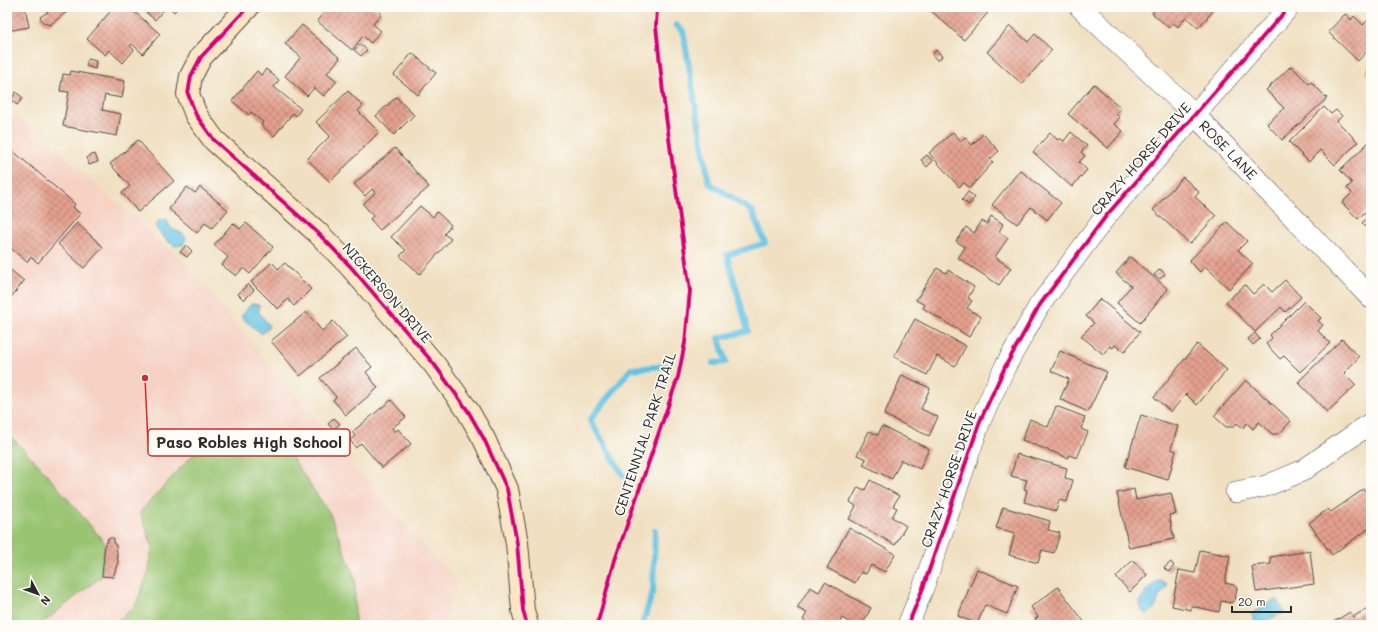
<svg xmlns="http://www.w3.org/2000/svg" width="1378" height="632" font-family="Mali,sans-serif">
<defs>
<pattern id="building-cross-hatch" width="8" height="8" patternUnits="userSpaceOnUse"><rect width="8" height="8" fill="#e4a08d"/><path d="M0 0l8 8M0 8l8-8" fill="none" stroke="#b98373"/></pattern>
</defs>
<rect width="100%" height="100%" fill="#fdfcf7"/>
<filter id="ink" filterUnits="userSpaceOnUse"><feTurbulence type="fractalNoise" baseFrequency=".025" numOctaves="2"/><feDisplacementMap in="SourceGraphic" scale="8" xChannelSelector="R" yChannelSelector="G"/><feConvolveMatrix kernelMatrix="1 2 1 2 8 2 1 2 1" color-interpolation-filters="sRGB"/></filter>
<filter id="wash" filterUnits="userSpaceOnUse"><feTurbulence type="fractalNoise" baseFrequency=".012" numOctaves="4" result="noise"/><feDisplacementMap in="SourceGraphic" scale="16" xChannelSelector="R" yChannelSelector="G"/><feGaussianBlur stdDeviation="0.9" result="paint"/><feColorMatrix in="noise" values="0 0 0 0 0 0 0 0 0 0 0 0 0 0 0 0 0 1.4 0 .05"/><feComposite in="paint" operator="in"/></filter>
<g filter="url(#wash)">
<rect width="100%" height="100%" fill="#f0e0c1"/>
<polygon fill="#f6d2c4" points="7,107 181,259 408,529 458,583 443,625 7,625"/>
<g fill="#99c472" stroke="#62784e">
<polygon points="274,431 330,514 355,578 355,625 113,625 135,606 149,571 152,546 140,512 207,439"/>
<polygon points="7,433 37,463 105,543 102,576 40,625 7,625"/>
</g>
<g fill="#63c3e2" stroke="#477786">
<polygon points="160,219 166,220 172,229 183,234 186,238 183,245 175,246 165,239 156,228 157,223"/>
<polygon points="251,304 259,305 259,313 269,325 267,329 262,334 241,317"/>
<path d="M1159 581 1165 582 1167 585 1165 590 1160 594C1156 603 1158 609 1147 614L1142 611 1139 605C1143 595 1148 585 1159 581Z"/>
<polygon points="1277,599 1284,612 1258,625 1251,614"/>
</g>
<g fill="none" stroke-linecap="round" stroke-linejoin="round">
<g stroke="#63c3e2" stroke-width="6">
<polyline points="676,25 683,31 709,183 752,211 765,243 727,255 748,331 719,338 726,362 713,363"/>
<polyline points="623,475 590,420 631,369 666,366"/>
<polyline points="642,625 653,591 655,531"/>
</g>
</g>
<g id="blocks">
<g fill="url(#building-cross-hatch)">
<polygon points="7,7 25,7 29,27 7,31"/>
<polygon points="44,7 67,7 69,10 50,25 44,23 40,17 48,12"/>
<polygon points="114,7 129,7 160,34 143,54 132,44 130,46 134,50 123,63 109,50 105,55 87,39"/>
<polygon points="140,7 166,7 155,20"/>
<polygon points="169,7 179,7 174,12"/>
<polygon points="328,7 332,10 334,7 373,7 382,14 373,24 381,31 371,43 363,36 352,50 317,21"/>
<polygon points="929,7 993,7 964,40 928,8"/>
<polygon points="1153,7 1208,7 1213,11 1198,28 1186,17 1178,27 1173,23 1169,28 1152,13 1155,9"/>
<polygon points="1345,14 1351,20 1354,16 1363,25 1371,17 1371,47 1358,61 1328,32"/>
<polygon points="302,25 340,58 327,73 337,81 324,96 314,88 307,96 285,76 301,57 285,44"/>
<polygon points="1010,26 1028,42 1035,34 1052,50 1022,84 987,52"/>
<polygon points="360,44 367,50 361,56 354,50"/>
<polygon points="936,50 942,56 938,61 932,55"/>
<polygon points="412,53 436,73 418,95 394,75"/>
<polygon points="88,59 96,61 95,69 86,66"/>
<polygon points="1291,66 1309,84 1311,82 1327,98 1282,140 1267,124 1284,108 1266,90"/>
<polygon points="1371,66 1371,77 1366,72"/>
<polygon points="266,69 279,80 274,87 301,109 296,116 293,113 274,136 261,125 263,122 251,112 249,115 232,101 257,71 261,75"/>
<polygon points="71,71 125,81 122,98 105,95 102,110 121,114 117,136 63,126 69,92 60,91 63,74 70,75"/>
<polygon points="1094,84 1121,108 1116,114 1120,117 1114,124 1123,131 1108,148 1068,114"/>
<polygon points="348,91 363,106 358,111 379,132 330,182 307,159 330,136 316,122"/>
<polygon points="16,92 23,98 17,105 11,100"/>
<polygon points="396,97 414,115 394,135 376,116"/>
<polygon points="1324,107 1331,114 1336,110 1342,116 1337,121 1358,142 1335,165 1320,150 1309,162 1289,142"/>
<polygon points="953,132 961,141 965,137 972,145 983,134 999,151 990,159 993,162 970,188 964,183 959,187 929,153"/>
<polygon points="1071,132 1087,146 1081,152 1085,156 1079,162 1087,170 1072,187 1033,152 1050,133 1058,140 1060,138 1064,141"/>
<polygon points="138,140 174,181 138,212 122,193 130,186 110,164"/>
<polygon points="1369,142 1371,144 1371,206 1358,219 1342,203 1352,193 1347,188 1352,183 1340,170"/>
<polygon points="395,148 429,187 380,230 370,219 373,216 363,204 375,193 372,189 365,196 354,184"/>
<polygon points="13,151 75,204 73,207 80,214 38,263 31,257 27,262 7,245 7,158"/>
<polygon points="95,154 98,162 89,165 87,157"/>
<polygon points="927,155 933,161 927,167 921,160"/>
<polygon points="1020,170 1061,203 1047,220 1031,207 1017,224 992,205"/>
<polygon points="1183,177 1199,192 1195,197 1216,216 1190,244 1153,210"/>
<polygon points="187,187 195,193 200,187 228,210 212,228 205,223 197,233 169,209"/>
<polygon points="968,192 975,197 969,205 962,200"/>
<polygon points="420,206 433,217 437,212 451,225 444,234 451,239 420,274 400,256 406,250 391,237"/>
<polygon points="1371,214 1371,232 1362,223"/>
<polygon points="991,216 1003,224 999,232 1008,238 995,257 1011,268 999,285 958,258 965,247 956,241 966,227 974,233 982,221 987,224"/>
<polygon points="1227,222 1247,241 1238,250 1253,264 1229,289 1205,266 1200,272 1189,261"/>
<polygon points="77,223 103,247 84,268 58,244"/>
<polygon points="233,223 240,229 246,223 273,247 250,274 243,268 236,276 222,265 228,257 214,245"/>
<polygon points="186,245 192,251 187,257 180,252"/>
<polygon points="1130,257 1168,289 1140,323 1117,303 1131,286 1116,273"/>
<polygon points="272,262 278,269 285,263 311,289 294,306 288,299 278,309 251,282"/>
<polygon points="7,267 24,281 7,302"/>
<polygon points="937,268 946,273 948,270 974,287 968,298 972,301 967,308 981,317 969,337 923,308 925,305 916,300"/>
<polygon points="1160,269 1165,274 1160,279 1154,275"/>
<polygon points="1285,280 1301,297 1285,312 1281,307 1255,332 1226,302 1245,285 1253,294 1264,284 1272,292"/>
<polygon points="248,284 254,290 244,300 238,294"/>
<polygon points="1100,299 1140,332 1124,352 1115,345 1113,348 1110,346 1103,354 1081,336 1094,323 1086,316"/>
<polygon points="1304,301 1321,318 1318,321 1323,325 1318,331 1330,343 1300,372 1284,356 1280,359 1266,344 1272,338 1270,335"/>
<polygon points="306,312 322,331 333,321 347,337 300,376 271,341"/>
<polygon points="915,319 966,346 955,366 937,356 927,375 894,356"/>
<polygon points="1255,333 1260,339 1253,345 1248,339"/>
<polygon points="1342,339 1359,357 1344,373 1356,385 1327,412 1298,382"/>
<polygon points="1197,344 1227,370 1197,405 1186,394 1171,412 1154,397"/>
<polygon points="356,348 372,367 366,372 378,388 346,415 333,400 336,397 320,378"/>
<polygon points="1060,351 1107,372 1088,412 1060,399 1069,379 1051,371"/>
<polygon points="902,375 930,388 921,409 938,417 929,436 884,415"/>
<polygon points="1246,380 1291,421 1279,434 1272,434 1259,422 1253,429 1247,423 1243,428 1237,423 1234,427 1226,427 1214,416"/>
<polygon points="391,400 406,417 392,428 395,432 398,429 411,444 382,468 361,443 356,448 350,440 355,436 352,432"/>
<polygon points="1056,406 1085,417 1081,429 1088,432 1077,458 1069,455 1068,458 1022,440 1030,419 1048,427"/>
<polygon points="1141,415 1178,426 1171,449 1176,451 1168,480 1125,467"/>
<polygon points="334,418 340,424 333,429 328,424"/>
<polygon points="882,426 929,449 920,469 901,460 892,479 863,465 866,459 857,455 869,431 878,435"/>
<polygon points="1017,454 1067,468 1065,478 1073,480 1067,502 1059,500 1056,511 1024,502 1027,490 1024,489 1027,480 1011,476"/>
<polygon points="870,480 899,496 893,506 897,508 892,517 906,526 895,545 849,519 856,506 850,502 858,487 865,490"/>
<polygon points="1134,489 1136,500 1171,493 1176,514 1169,515 1174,539 1129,548 1117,493"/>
<polygon points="1364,489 1371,499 1371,527 1332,555 1309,523 1328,509 1331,512"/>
<polygon points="1003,507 1050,521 1048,530 1060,533 1054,553 1042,550 1038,563 1009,555 1015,533 996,528"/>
<polygon points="849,528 895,554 885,572 871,565 866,574 861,572 855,583 827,568"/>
<polygon points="108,538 114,538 114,545 116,545 118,562 113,577 102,576 105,543 107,543"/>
<polygon points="1200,550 1230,556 1225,583 1234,585 1237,588 1235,600 1231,603 1221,601 1219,612 1191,606 1191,610 1172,606 1179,570 1195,573"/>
<polygon points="1310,551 1314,584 1256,592 1252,566 1271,564 1270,557"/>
<polygon points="1133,560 1147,575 1130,592 1116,577"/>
<polygon points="1171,562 1174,566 1168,572 1164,568"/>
<polygon points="977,569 1018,586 1007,614 985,605 977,624 958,616"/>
<polygon points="825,582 871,608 862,625 854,625 842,618 838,625 812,625 803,620 807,613 797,608 810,587 819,592"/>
<polygon points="1058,587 1085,623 1082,625 1039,625 1035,619 1038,617 1031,607"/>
<polygon points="1371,606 1371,625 1334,625 1332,623 1350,612 1353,617"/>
</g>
</g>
</g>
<g filter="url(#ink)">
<use href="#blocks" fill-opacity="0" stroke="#494642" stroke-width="1"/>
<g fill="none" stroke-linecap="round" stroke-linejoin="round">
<g stroke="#494642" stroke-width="22">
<g id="street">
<polyline points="1080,7 1194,114 1371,298"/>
<polyline points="1236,492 1266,486 1302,471 1371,423"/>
<polyline points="908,625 923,588 980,421 1005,367 1039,306 1106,216 1289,7"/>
</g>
</g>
<g stroke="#494642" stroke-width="24">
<polyline id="secondary" points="248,7 201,57 191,76 188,94 196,115 214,140 318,233 350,266 434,364 468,411 484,439 507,489 517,543 523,610 527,625"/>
</g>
<use href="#street" stroke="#fff" stroke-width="21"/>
<use href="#secondary" stroke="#fce6c4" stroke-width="22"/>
<g stroke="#fdfcf7" stroke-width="6">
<g id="cycleway">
<polyline points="248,7 201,57 191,76 188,94 196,115 214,140 318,233 350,266 434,364 468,411 484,439 507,489 517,543 523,610 527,625"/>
<polyline points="597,625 615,560 678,377 685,343 690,291 664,102 656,26 657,7"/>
<polyline points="908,625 923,588 980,421 1005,367 1039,306 1106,216 1289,7"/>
</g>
</g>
<use href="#cycleway" stroke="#d6006c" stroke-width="4"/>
</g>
</g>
<g text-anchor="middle" stroke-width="3.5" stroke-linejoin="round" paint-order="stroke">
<g font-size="14" fill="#2b2b2b" stroke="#fdfcf7">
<text transform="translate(1228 150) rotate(46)" y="5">ROSE LANE</text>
<text transform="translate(1141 159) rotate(-49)" y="5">CRAZY HORSE DRIVE</text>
<text transform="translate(387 293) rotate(49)" y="5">NICKERSON DRIVE</text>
<text transform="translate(645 434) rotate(-72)" y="5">CENTENNIAL PARK TRAIL</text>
<text transform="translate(949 479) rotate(-71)" y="5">CRAZY HORSE DRIVE</text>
</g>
</g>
<path fill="none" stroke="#d62828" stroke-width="1.5" d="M145 378L148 443"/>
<circle fill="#d62828" stroke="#fdfcf7" stroke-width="1.5" cx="145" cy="378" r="4"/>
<rect fill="#fdfcf7" stroke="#d62828" stroke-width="1.5" x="148" y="429" width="202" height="27" rx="4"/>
<g font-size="15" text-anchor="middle" font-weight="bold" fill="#2b2b2b">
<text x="249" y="448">Paso Robles High School</text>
</g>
<rect width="1378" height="632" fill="none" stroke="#fdfcf7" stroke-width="24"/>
<g transform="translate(38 594) rotate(131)" stroke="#fdfcf7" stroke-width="3" paint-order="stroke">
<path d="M0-3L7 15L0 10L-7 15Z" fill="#2b2b2b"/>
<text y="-6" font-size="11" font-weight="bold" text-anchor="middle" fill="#2b2b2b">N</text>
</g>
<path d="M1232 606v6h59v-6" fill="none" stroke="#2b2b2b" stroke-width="2"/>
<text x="1238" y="606" font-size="12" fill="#2b2b2b" stroke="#fdfcf7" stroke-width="3" paint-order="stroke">20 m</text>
</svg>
